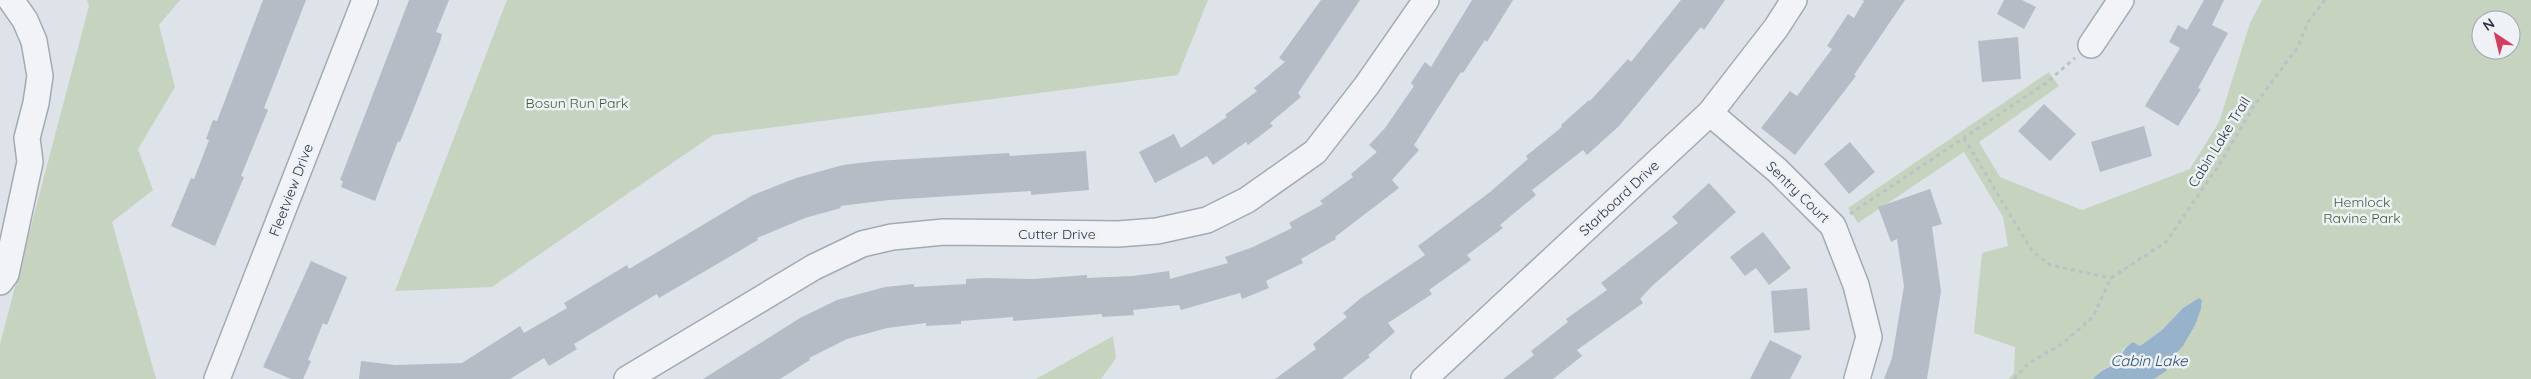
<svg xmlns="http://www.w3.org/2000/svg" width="2531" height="379" font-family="Quicksand,sans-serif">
<rect width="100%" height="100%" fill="#dee3e9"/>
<g fill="#c5d3bf" fill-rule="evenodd">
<polygon points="87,0 180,0 159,25 175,87 138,149 153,190 112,222 156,379 0,379 0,344 89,6"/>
<polygon points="507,0 1208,0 1178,75 713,135 492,287 395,291"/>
<path d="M2262 0H2531V379H2154L2168 366 2171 358 2185 343 2201 309 2202 300 2199 298 2183 308 2162 330 2140 346 2133 342 2123 349 2117 362 2102 370 2093 379H2008L2014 373 2015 347 1974 333 1982 253 2008 246 2003 217 1964 152 1858 223 1848 208 2049 72 2059 86 1979 142 2000 177 2082 210 2190 169 2219 122 2250 23ZM2481 20H2511V50H2481Z"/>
<polygon points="1113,336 1116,358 1101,379 1036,379"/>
</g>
<path fill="#97b3cb" d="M2199 298 2202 300 2201 309 2195 325 2183 346 2169 361 2166 371 2154 379H2093C2103 368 2107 369 2116 363 2123 357 2120 350 2133 342L2140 346 2162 330 2183 308Z"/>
<g fill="#b5bcc6">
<polygon points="263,0 306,0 264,108 268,110 241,176 244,177 215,246 171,226 191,178 194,179 209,140 206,139 213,120 217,121"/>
<polygon points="409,0 449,0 436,32 442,34 440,42 412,113 400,142 398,141 375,201 341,187 343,181 340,180"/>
<polygon points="1321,0 1360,0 1298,93 1301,97 1270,123 1273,126 1248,145 1246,142 1213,165 1207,156 1155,183 1139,152 1174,134 1181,148 1227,117 1225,115 1257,91 1254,88 1285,62 1279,58"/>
<polygon points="1472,0 1513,0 1487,42 1485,40 1463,73 1461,72 1414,145 1419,150 1392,180 1399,188 1335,237 1336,239 1301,259 1303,263 1266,281 1269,288 1242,299 1240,293 1181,310 1179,305 1133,310 1134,315 1102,317 1102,314 1013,321 1013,317 961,321 961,324 926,326 926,323 887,328 847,339 809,358 810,360 780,379 703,379 800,318 837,300 885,287 914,284 914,287 966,284 966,279 986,278 1034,279 1087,275 1087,278 1133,276 1169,271 1170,279 1228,263 1225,257 1253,247 1292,228 1289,223 1323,204 1320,201 1353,177 1351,174 1377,152 1369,145 1385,128 1414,86 1411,83 1425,62 1431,67"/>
<polygon points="1681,0 1725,0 1704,30 1701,27 1619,126 1587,155 1583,150 1532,190 1536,195 1500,225 1503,228 1467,255 1471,260 1429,290 1432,294 1388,323 1395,332 1368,355 1370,357 1342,379 1275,379 1316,349 1313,344 1347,317 1343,313 1361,298 1425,255 1418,246 1490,192 1528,159 1526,156 1562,127 1561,125 1589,100 1590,101 1628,59 1631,62"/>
<polygon points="1862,0 1905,0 1854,75 1856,76 1795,155 1761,128 1790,91 1797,96 1832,49 1827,46 1848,14 1854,18 1864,1"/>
<polygon points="2004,0 2022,0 2036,7 2024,29 1997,14"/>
<polygon points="2204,0 2224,0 2212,25 2228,33 2198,88 2201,89 2178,126 2145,106 2180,48 2169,42 2178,25 2187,30"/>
<polygon points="2018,37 2021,79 1982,82 1978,41"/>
<polygon points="2044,104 2076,134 2050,161 2018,131"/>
<polygon points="2144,126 2152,156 2100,172 2091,142"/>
<polygon points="1850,142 1875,172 1849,194 1824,164"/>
<polygon points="1086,151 1089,190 1031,195 1031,191 889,200 840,206 841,208 805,218 757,238 758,240 659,298 657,294 574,344 577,349 549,366 544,358 510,379 359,379 361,361 395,365 462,363 520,326 524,333 567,308 564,303 627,265 629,269 753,195 796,178 843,165 876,161 1009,153 1010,156"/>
<polygon points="1709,183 1736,212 1651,287 1640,299 1643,303 1577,350 1582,356 1553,379 1503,379 1534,355 1531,351 1568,322 1566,319 1607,290 1601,283 1678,223 1672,217"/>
<polygon points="1930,189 1942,224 1932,227 1941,291 1927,379 1884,379 1892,358 1904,286 1897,239 1891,242 1878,207"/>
<polygon points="1763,232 1791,268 1769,285 1756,268 1745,276 1730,257"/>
<polygon points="311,261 347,277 327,325 323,323 308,360 311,361 303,379 291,379 263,367"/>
<polygon points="1807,288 1810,330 1774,333 1771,291"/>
<polygon points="1770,340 1802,356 1790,379 1750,379"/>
</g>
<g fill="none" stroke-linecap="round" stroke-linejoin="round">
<g stroke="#a3aab3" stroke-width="28">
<g id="minor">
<polyline points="2091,45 2121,0"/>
<polyline points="1710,113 1778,171 1833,226 1856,285 1869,337 1857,379"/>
<polyline points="0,282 6,274 30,162 27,138 36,103 40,76 34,41 25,20 11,0"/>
<polyline points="217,379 365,0"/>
<polyline points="627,379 814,267 862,244 892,237 944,232 1118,234 1157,231 1207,220 1247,200 1315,152 1367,85 1426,0"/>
<polyline points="1424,379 1710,113 1776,28 1794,0"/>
</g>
</g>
<g stroke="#bcc1c7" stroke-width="3" stroke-dasharray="4 4" stroke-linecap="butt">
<polyline points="1964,138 2032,251 2050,265 2111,278"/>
<polyline points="1850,214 2046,83 2075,58"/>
<polyline points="2014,379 2029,363 2062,344 2093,317 2111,278 2166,242 2219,165 2254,106 2297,48 2308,22 2325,0"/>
</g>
<use href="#minor" stroke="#f1f3f7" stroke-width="25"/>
</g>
<g text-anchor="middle" stroke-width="5" stroke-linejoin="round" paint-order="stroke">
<g font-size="14" fill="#3d5d33" stroke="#eef2f6">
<text x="577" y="108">Bosun Run Park</text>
<text x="2362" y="207">Hemlock<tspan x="2362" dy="16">Ravine Park</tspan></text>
</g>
<g font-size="14" fill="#273140" stroke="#eef2f6">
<text transform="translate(2219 142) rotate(-58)" y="5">Cabin Lake Trail</text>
<text transform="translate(291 190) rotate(-69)" y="5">Fleetview Drive</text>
<text transform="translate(1798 192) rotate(44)" y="5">Sentry Court</text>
<text transform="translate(1619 198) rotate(-43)" y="5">Starboard Drive</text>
<text x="1057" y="239">Cutter Drive</text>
</g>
<g font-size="15" font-style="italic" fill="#2f5276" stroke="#eef2f6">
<text x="2149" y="366">Cabin Lake</text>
</g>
</g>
<g transform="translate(2496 35) rotate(325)"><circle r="24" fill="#eef2f6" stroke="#9ea5ad"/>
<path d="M0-4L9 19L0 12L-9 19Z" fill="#d43d5b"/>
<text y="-8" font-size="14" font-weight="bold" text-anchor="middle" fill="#273140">N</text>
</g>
</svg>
